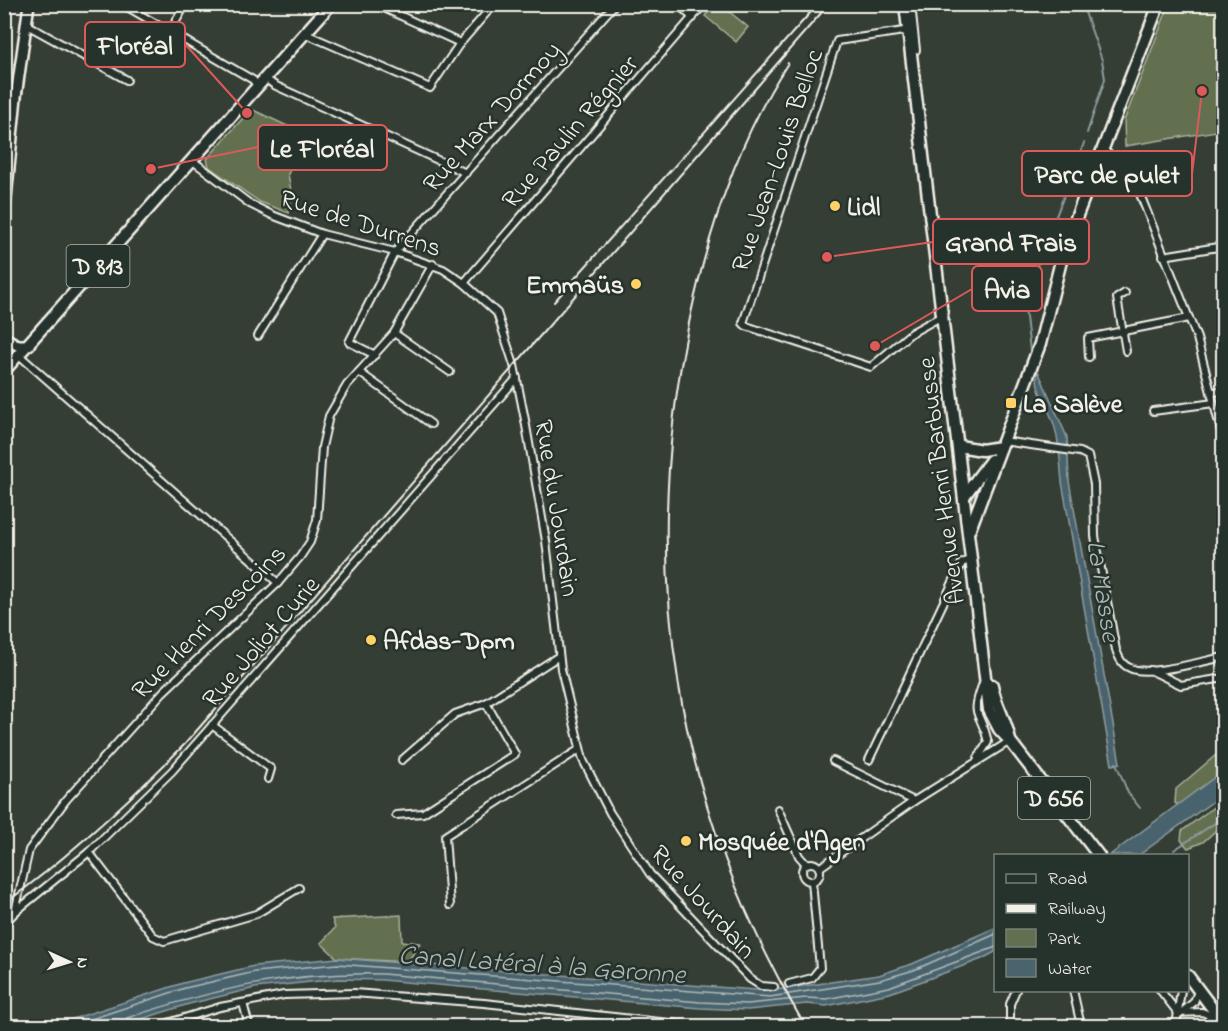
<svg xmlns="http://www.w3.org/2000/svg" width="1228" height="1031" font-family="'Indie Flower',sans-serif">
<rect width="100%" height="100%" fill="#343e35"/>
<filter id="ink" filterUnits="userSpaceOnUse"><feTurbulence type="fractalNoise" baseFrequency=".0167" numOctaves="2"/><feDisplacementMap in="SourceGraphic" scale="12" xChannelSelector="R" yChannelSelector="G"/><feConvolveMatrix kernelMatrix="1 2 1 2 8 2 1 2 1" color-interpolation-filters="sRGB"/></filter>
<g filter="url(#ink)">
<g fill="#626f50" stroke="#abb09c" stroke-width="1.5">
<polygon points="714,5 721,5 748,27 736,42 705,16"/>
<polygon points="1169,5 1223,5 1223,177 1216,131 1125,146 1124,121"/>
<polygon points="251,109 307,135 288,174 292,196 289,213 260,202 209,167 207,159"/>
<polygon points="1223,749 1223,771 1180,806 1175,803 1176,789"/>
<polygon points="1223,800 1223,824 1203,842 1188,848 1181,840 1182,831"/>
<polygon points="401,915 402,941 420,943 408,962 337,958 321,943 335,928 332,919"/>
</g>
<g fill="#4a646e" stroke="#8e9c9f" stroke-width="1.5">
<path d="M1038 371 1067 437 1069 481 1120 763 1112 765 1062 482C1060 463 1060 443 1054 425 1049 406 1033 390 1038 371Z"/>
<polygon points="1223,771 1223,794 1139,855 1110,855"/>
<polygon points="995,928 995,952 982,959 890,993 826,1006 807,1004 748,1010 700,1008 382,980 338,979 255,988 189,1004 120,1026 51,1026 183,983 254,966 337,958 769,991 879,975 912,964"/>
</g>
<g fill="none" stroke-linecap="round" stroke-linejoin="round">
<g stroke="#b0b9b7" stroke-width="1.5">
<polyline points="70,1026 185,988 255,972 337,964 770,997 880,980 914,970 996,934"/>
<path d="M122 1026 127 1018C212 990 292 971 383 974L700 1002 748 1004 806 998 826 999 889 987 996 947"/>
</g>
<g stroke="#8e9c9f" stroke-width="2">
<polyline points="1082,4 1102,60 1105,79 1087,133"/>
<polyline points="1030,351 1024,300 1084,143"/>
<polyline points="1116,763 1128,793 1140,808"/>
<polyline points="1174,850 1224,817"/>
</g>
<polyline stroke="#515950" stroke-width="6" stroke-dasharray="6 3" stroke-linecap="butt" points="774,987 789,984"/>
<g stroke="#f4f1e8" stroke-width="10">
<g id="street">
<polyline points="122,4 253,80 258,87"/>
<polyline points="375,4 460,43"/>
<polyline points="678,4 693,18"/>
<polyline points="911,4 916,50"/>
<polyline points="27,25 127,80"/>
<polyline points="170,31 186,4"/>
<polyline points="904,31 837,41 743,323 746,326 871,367 911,333 942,316"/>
<polyline points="306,34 430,88 458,46 494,4"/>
<polyline points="265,78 274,85 466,173"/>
<polyline points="1103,150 1122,164 1134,179 1197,338 1224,443"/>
<polyline points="193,161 250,204 272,215 322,234 395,252 443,269 464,283 497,313 514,365 525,420 546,541 561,669 583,760 610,813 650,874 750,979 761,986 774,987"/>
<polyline points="1163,256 1224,246"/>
<polyline points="464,283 704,4"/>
<polyline points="1125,293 1117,298 1126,351"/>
<polyline points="394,333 450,372"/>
<polyline points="258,336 322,234"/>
<polyline points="19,355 278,583"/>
<polyline points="375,355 349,342 395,252 615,4"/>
<polyline points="1089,357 1088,338 1189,318"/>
<polyline points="359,372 431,424"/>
<polyline points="1212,392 1224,391"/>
<polyline points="1153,411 1214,403"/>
<path d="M1003 441 1080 452 1088 456 1094 484 1095 536 1116 650C1119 658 1122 665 1130 668 1147 677 1203 661 1224 657"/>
<polyline points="1150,670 1181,685 1224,678"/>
<polyline points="212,725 271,769 268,779"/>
<path d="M978 758 988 742C981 709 969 720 983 683"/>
<polyline points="402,760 455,714 486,703 559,656"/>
<polyline points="869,760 962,563 971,559"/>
<polyline points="833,761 914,801 1010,741"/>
<polyline points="778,809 799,856 806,864"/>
<polyline points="396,815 423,813 515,754 486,703"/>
<polyline points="89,852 153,936 164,941 256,914 299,888"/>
<circle cx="811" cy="872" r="9"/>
<polyline points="819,868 914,801"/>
<polyline points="450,905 445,836 580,749"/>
<polyline points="15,912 89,852 172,771 517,378"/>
<polyline points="4,924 15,912 29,850 66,800 163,692 278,583 300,557 310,542 317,520 322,447 329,416 347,385 394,333 433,264"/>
<polyline points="789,984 812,978 820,968 812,882"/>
<polyline points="1073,990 1081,1026"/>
<polyline points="1160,990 1178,1013"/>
<polyline points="243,1003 249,1026"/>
<polyline points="1178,1013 1202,1012 1219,1019"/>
<polyline points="1181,1013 1194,1002 1198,991"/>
<polyline points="158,1026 220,1007 284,995 354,993 484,1003 697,1026"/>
<polyline points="1010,1026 1010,1004 1016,990"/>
<polyline points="1176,1026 1181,990"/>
</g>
</g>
<g stroke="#f4f1e8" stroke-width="14">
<g id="secondary">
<polyline points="4,218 16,97 29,4"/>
<polyline points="4,337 17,345 29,345"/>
</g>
</g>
<g stroke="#f4f1e8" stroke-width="15">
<g id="primary">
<polyline points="905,4 989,710 999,729 1010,741 1099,856"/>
<polyline points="4,371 331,4"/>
<polyline points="959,446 982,450 1000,447"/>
<polyline points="965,495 991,460"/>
<polyline points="970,529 1040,344 1064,249 1159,4"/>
<path d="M992 685C995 705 1007 721 1010 741"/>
<polyline points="1188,976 1224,1024"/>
</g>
</g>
<use href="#street" stroke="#26332d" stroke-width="6"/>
<use href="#secondary" stroke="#26332d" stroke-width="9"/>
<use href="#primary" stroke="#26332d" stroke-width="10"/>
<g stroke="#f4f1e8" stroke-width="2">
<path d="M788 63C738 139 709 229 690 318 637 571 674 803 805 1026"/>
<polyline points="554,302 818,4"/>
<path d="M4 904C70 856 128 802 185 744L829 4"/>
</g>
</g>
</g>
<g fill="#ffd166" stroke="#26332d" stroke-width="2">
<circle cx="835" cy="206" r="6"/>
<circle cx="636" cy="284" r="6"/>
<rect x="1005" y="397" width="12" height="12" rx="3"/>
<circle cx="371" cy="640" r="6"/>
<circle cx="686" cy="841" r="6"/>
</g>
<g text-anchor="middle" stroke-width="5" stroke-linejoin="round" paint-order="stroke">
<g fill="#26332d" stroke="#b6b8b0" stroke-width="1.5">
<rect x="66.5" y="245" width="63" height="42" rx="4.5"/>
<rect x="1018" y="777" width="72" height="42" rx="4.5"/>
</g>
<g font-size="24" font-weight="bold" fill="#f4f1e8">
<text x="98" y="274">D 813</text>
<text x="1054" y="806">D 656</text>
</g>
<g font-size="26" fill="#f4f1e8" stroke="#26332d">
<text transform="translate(491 116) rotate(-48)" y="9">Rue Marx Dormoy</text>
<text transform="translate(569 131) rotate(-49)" y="9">Rue Paulin Régnier</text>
<text transform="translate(776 160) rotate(-71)" y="9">Rue Jean-Louis Belloc</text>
<text transform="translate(361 222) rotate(18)" y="9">Rue de Durrens</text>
<text transform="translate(940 481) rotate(-97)" y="9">Avenue Henri Barbusse</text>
<text transform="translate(558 508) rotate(81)" y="9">Rue du Jourdain</text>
<text transform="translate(208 621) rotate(-45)" y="9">Rue Henri Descoins</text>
<text transform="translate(260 641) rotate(-49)" y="9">Rue Joliot Curie</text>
<text transform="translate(704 901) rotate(48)" y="9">Rue Jourdain</text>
</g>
<g font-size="26" font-weight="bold" fill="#f4f1e8" stroke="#26332d" text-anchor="start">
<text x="847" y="215">Lidl</text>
<text x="624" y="293" text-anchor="end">Emmaüs</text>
<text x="1023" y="412">La Salève</text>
<text x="383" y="649">Afdas-Dpm</text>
<text x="698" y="850">Mosquée d'Agen</text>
</g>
<g font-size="27" font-style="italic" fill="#b0b9b7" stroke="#26332d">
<text transform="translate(1104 591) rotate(81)" y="9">La Masse</text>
<text transform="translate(542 964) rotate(4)" y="9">Canal Latéral à la Garonne</text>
</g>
</g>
<path fill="none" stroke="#de5a58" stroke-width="2" d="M247 113L185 44M151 169L258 147M1202 91L1192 174M827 257L933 242M875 346L972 289"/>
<g fill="#de5a58" stroke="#26332d" stroke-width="2">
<circle cx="247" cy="113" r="6"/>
<circle cx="151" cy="169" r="6"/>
<circle cx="1202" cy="91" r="6"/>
<circle cx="827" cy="257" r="6"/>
<circle cx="875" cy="346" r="6"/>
</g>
<g fill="#26332d" stroke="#de5a58" stroke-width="2">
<rect x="85" y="22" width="100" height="45" rx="6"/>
<rect x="258" y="125" width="129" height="45" rx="6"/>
<rect x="1022" y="151" width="170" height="45" rx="6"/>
<rect x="933" y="219" width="156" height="45" rx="6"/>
<rect x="972" y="266" width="70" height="45" rx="6"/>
</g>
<g font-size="27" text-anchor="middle" font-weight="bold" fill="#f4f1e8">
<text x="135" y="54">Floréal</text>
<text x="322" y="157">Le Floréal</text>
<text x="1107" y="183">Parc de pulet</text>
<text x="1011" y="251">Grand Frais</text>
<text x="1007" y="298">Avia</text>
</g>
<rect width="1228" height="1031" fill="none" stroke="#26332d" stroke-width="24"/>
<rect x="12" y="12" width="1204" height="1007" fill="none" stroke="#f4f1e8" stroke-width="2" filter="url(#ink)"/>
<rect x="994" y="854" width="195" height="138" fill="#26332d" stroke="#787f78" stroke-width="1.5"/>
<rect x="1006" y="874" width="30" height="9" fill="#26332d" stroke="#787f78" stroke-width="1.5"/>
<text x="1048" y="884" font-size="18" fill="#f4f1e8">Road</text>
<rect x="1006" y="904" width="30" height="9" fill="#f4f1e8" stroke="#787f78" stroke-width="1.5"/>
<text x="1048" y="914" font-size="18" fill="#f4f1e8">Railway</text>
<rect x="1006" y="929" width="30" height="18" fill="#626f50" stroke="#787f78" stroke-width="1.5"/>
<text x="1048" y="944" font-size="18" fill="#f4f1e8">Park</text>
<rect x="1006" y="959" width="30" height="18" fill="#4a646e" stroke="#787f78" stroke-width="1.5"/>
<text x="1048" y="974" font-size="18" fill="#f4f1e8">Water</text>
<g transform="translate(69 962) rotate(94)" stroke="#26332d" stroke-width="4.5" paint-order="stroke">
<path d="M0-4.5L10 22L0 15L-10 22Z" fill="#f4f1e8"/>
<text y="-9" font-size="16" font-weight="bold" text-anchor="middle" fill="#f4f1e8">N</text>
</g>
</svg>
